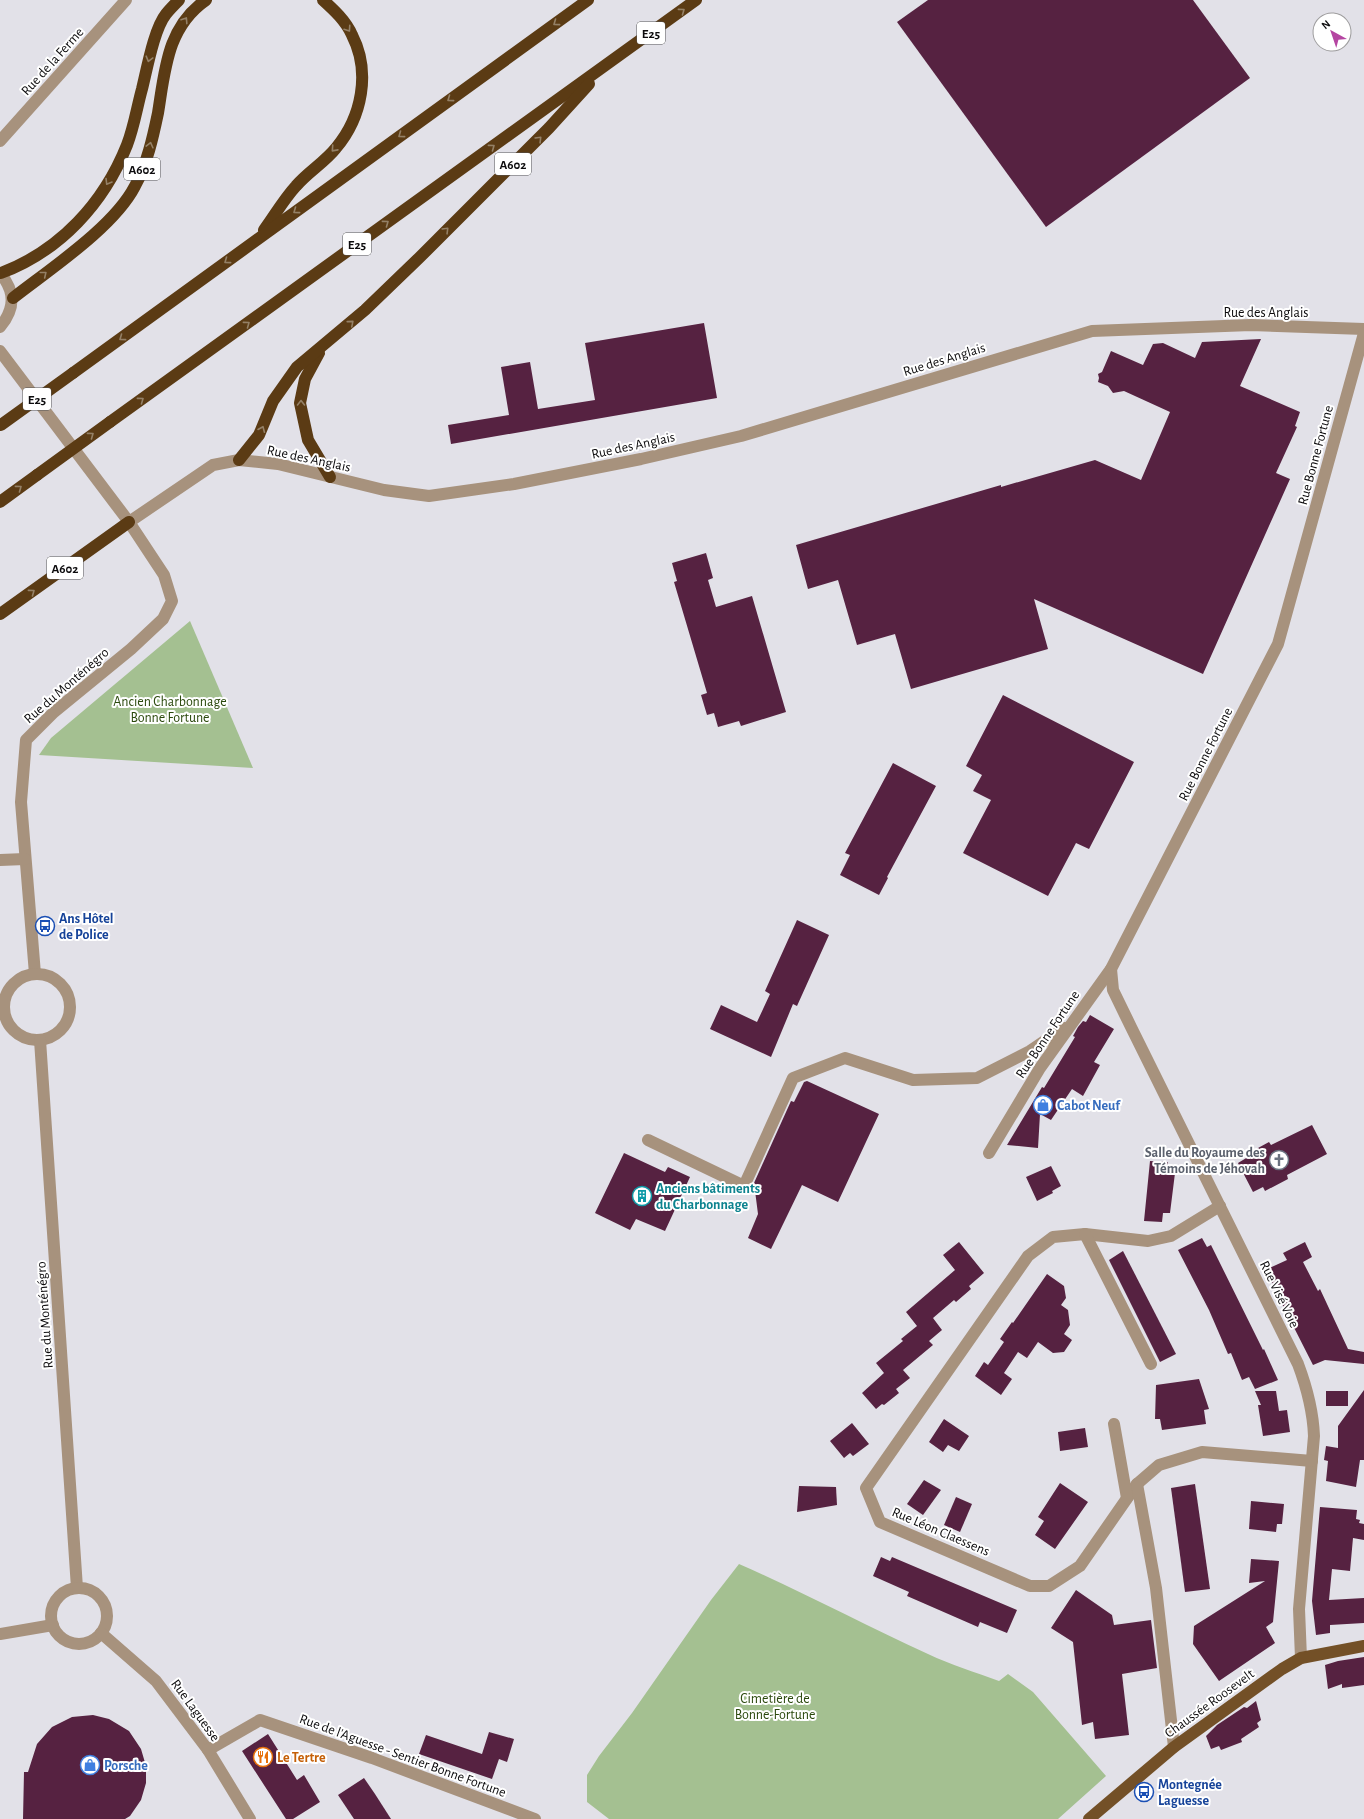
<svg xmlns="http://www.w3.org/2000/svg" width="1364" height="1819" font-family="'Alegreya Sans',sans-serif">
<rect width="100%" height="100%" fill="#e2e1e8"/>
<g fill="#a4c091">
<polygon points="190,621 253,768 39,755 51,738"/>
<path d="M739 1564C803 1592 864 1625 928 1654 951 1665 975 1672 999 1681L1008 1674 1033 1692 1106 1776 1058 1819H609L587 1802V1775L599 1756 632 1713 711 1600Z"/>
</g>
<g fill="#562241">
<polygon points="928,0 1193,0 1250,78 1046,227 897,22"/>
<polygon points="704,323 717,398 451,444 448,425 509,415 501,367 530,362 538,409 595,400 585,343"/>
<polygon points="1261,339 1240,386 1300,412 1295,426 1297,427 1276,473 1290,479 1203,674 1034,599 1048,649 911,689 895,634 857,645 838,580 808,589 796,545 1001,485 1001,487 1095,460 1141,480 1170,412 1124,391 1113,393 1108,386 1098,382 1099,378 1098,374 1102,372 1111,351 1143,365 1153,344 1163,343 1195,358 1202,342"/>
<polygon points="706,553 713,578 708,580 716,607 752,596 786,712 741,726 739,721 718,727 714,713 707,715 701,695 707,693 674,582 677,581 672,563"/>
<polygon points="1003,695 1134,762 1089,849 1076,843 1048,896 963,853 991,800 973,791 982,775 966,766"/>
<polygon points="893,763 936,786 887,877 888,878 879,895 840,875 850,855 845,853"/>
<polygon points="797,920 829,935 797,1006 793,1004 771,1057 710,1029 721,1005 757,1022 770,994 765,991"/>
<polygon points="1090,1015 1114,1029 1094,1062 1100,1065 1083,1096 1072,1089 1051,1120 1040,1114 1038,1148 1007,1145 1042,1087 1044,1088 1075,1037 1073,1036 1078,1027 1083,1021 1086,1022"/>
<polygon points="807,1081 879,1114 838,1202 802,1185 771,1249 748,1238 758,1214 754,1183 791,1101 794,1102 804,1082"/>
<polygon points="1312,1125 1327,1154 1287,1175 1288,1179 1265,1191 1263,1187 1253,1192 1238,1163 1248,1157 1247,1154 1269,1142 1271,1145"/>
<polygon points="624,1153 665,1172 668,1167 690,1177 665,1231 636,1219 630,1230 595,1213"/>
<polygon points="1150,1161 1168,1162 1167,1172 1175,1173 1170,1213 1163,1213 1162,1222 1144,1221"/>
<polygon points="1051,1166 1061,1186 1052,1191 1053,1193 1037,1201 1026,1177"/>
<polygon points="1202,1238 1207,1247 1211,1245 1263,1350 1264,1349 1278,1380 1255,1389 1249,1377 1242,1380 1231,1353 1228,1354 1209,1310 1178,1250"/>
<polygon points="959,1242 984,1273 969,1286 971,1289 956,1302 954,1300 933,1318 942,1330 929,1341 933,1345 903,1370 910,1378 896,1389 899,1393 884,1405 882,1404 876,1409 862,1393 884,1373 876,1363 903,1341 901,1339 917,1326 906,1312 955,1270 943,1255"/>
<polygon points="1305,1242 1312,1257 1303,1262 1318,1291 1320,1289 1348,1349 1364,1352 1364,1364 1325,1360 1313,1365 1281,1302 1279,1303 1274,1291 1276,1290 1265,1270 1287,1260 1283,1253"/>
<polygon points="1123,1251 1176,1354 1160,1362 1109,1260"/>
<polygon points="1047,1274 1064,1286 1066,1298 1061,1305 1068,1310 1070,1325 1064,1334 1072,1340 1064,1352 1053,1353 1038,1342 1027,1358 1018,1352 1004,1373 1012,1379 1001,1395 975,1376 984,1362 988,1365 1004,1342 1000,1339 1012,1322 1013,1323"/>
<polygon points="1199,1379 1209,1409 1204,1410 1206,1424 1162,1430 1160,1419 1155,1419 1156,1385"/>
<polygon points="1364,1390 1364,1460 1360,1460 1356,1487 1326,1481 1328,1461 1324,1460 1326,1446 1338,1448 1338,1426"/>
<polygon points="1255,1391 1276,1391 1279,1411 1287,1410 1290,1432 1263,1436 1258,1405 1261,1405"/>
<rect x="1326" y="1391" width="22" height="15"/>
<polygon points="944,1419 969,1436 959,1451 948,1445 943,1452 929,1442"/>
<polygon points="852,1423 869,1444 853,1456 850,1453 844,1458 830,1441"/>
<polygon points="1085,1428 1088,1447 1060,1451 1058,1432"/>
<polygon points="924,1480 941,1490 923,1515 907,1504"/>
<polygon points="1060,1483 1088,1502 1055,1549 1035,1535 1044,1521 1038,1517"/>
<polygon points="1195,1484 1210,1589 1185,1592 1171,1488"/>
<polygon points="799,1486 836,1487 837,1505 797,1512"/>
<polygon points="956,1497 972,1504 960,1532 944,1525"/>
<polygon points="1251,1501 1284,1504 1282,1524 1277,1524 1276,1532 1249,1529"/>
<polygon points="1320,1507 1357,1510 1356,1519 1360,1520 1359,1523 1364,1524 1364,1540 1353,1538 1350,1571 1332,1569 1329,1600 1364,1598 1364,1623 1330,1625 1330,1633 1316,1635 1312,1601"/>
<polygon points="881,1557 890,1561 892,1557 1017,1610 1007,1633 980,1622 978,1627 907,1596 909,1592 873,1576"/>
<polygon points="1251,1559 1279,1561 1273,1622 1266,1627 1275,1643 1219,1681 1193,1644 1194,1626 1265,1581 1249,1583"/>
<polygon points="1076,1590 1112,1615 1114,1625 1151,1620 1157,1668 1122,1674 1129,1735 1095,1739 1093,1722 1082,1725 1073,1642 1051,1628"/>
<polygon points="1364,1657 1364,1685 1342,1688 1342,1684 1328,1689 1325,1665 1338,1661"/>
<polygon points="1256,1701 1261,1720 1257,1723 1259,1727 1241,1739 1242,1742 1221,1750 1219,1746 1211,1749 1206,1736 1217,1725 1244,1707 1247,1708"/>
<polygon points="93,1715 109,1719 129,1731 141,1749 146,1766 146,1783 141,1800 130,1816 125,1819 23,1819 24,1772 28,1772 37,1744 52,1727 72,1717"/>
<polygon points="489,1732 514,1739 507,1762 499,1759 492,1779 419,1754 426,1735 482,1754"/>
<polygon points="268,1734 297,1780 304,1775 320,1802 293,1819 286,1819 242,1751"/>
<polygon points="364,1778 375,1794 391,1819 354,1819 338,1795"/>
</g>
<g fill="none" stroke-linecap="round" stroke-linejoin="round">
<g stroke="#a7927d" stroke-width="12">
<polyline points="0,141 126,0"/>
<path d="M0 273C16 292 15 309 0 327"/>
<polyline points="0,351 129,522 164,575 172,601 163,619 131,649 54,712 26,740 21,802 35,974"/>
<polyline points="129,522 213,465 239,460 278,464 384,490 429,496 514,484 641,459 741,436 1092,331 1251,325 1364,329"/>
<polyline points="0,860 25,859"/>
<path d="M1111 969 1113 990 1131 1027 1298 1364C1307 1388 1313 1410 1314 1436L1299 1609 1301 1658"/>
<circle cx="37" cy="1007" r="33"/>
<polyline points="40,1040 77,1588"/>
<polyline points="648,1140 744,1186 793,1078 845,1058 913,1080 977,1078 1030,1051 1064,1028"/>
<polyline points="989,1153 1040,1068 1111,969 1278,644 1364,333"/>
<polyline points="1220,1206 1171,1236 1148,1241 1085,1234 1053,1237 1028,1256 866,1488 880,1522 1030,1586 1049,1586 1080,1566 1137,1484 1159,1465 1202,1452 1312,1461"/>
<polyline points="1085,1234 1151,1364"/>
<polyline points="1114,1424 1127,1498"/>
<polyline points="1137,1484 1156,1588 1174,1747"/>
<circle cx="79" cy="1616" r="28"/>
<polyline points="101,1633 156,1681 208,1750 250,1819"/>
<polyline points="0,1634 53,1625"/>
<polyline points="208,1750 260,1720 372,1758 535,1819"/>
</g>
<polyline stroke="#735027" stroke-width="12" points="1089,1819 1174,1747 1282,1669 1301,1658 1364,1646"/>
<g stroke="#5b3b14" stroke-width="12">
<path d="M264 230C275 215 284 199 296 186 308 172 325 162 336 148 362 117 371 72 352 35 346 21 334 10 323 0"/>
<path d="M1 273C60 251 104 203 127 145 134 127 137 107 142 89 147 69 154 29 166 14 170 9 175 4 179 0"/>
<path d="M13 298C50 269 114 227 135 186 147 164 153 137 158 113 165 70 167 27 206 0"/>
<polyline points="319,353 305,379 300,403 308,440 330,477"/>
<polyline points="73,373 588,0"/>
<polyline points="110,422 696,0"/>
<polyline points="239,460 259,435 273,401 297,367 365,310 419,258 549,128 589,84"/>
<polyline points="0,502 37,475"/>
<polyline points="0,614 129,522"/>
</g>
<g stroke="#5b3b14" stroke-width="12">
<polyline points="1,425 73,373"/>
<polyline points="37,475 110,422"/>
</g>
</g>
<defs><path id="oneway-chevron" d="M-2-3.5L2.5 0L-2 3.5" fill="none" stroke-width="1.6" stroke-linecap="round" stroke-linejoin="round"/></defs>
<g stroke="#948066">
<use href="#oneway-chevron" transform="translate(682 11) rotate(-36)"/>
<use href="#oneway-chevron" transform="translate(185 20) rotate(-57)"/>
<use href="#oneway-chevron" transform="translate(556 23) rotate(144)"/>
<use href="#oneway-chevron" transform="translate(348 29) rotate(56)"/>
<use href="#oneway-chevron" transform="translate(149 59) rotate(105)"/>
<use href="#oneway-chevron" transform="translate(450 99) rotate(144)"/>
<use href="#oneway-chevron" transform="translate(401 135) rotate(144)"/>
<use href="#oneway-chevron" transform="translate(539 139) rotate(-45)"/>
<use href="#oneway-chevron" transform="translate(150 145) rotate(-76)"/>
<use href="#oneway-chevron" transform="translate(492 147) rotate(-36)"/>
<use href="#oneway-chevron" transform="translate(334 149) rotate(132)"/>
<use href="#oneway-chevron" transform="translate(108 182) rotate(121)"/>
<use href="#oneway-chevron" transform="translate(296 211) rotate(144)"/>
<use href="#oneway-chevron" transform="translate(386 223) rotate(-36)"/>
<use href="#oneway-chevron" transform="translate(446 230) rotate(-45)"/>
<use href="#oneway-chevron" transform="translate(227 261) rotate(144)"/>
<use href="#oneway-chevron" transform="translate(44 274) rotate(-39)"/>
<use href="#oneway-chevron" transform="translate(351 323) rotate(-41)"/>
<use href="#oneway-chevron" transform="translate(247 324) rotate(-36)"/>
<use href="#oneway-chevron" transform="translate(122 338) rotate(144)"/>
<use href="#oneway-chevron" transform="translate(141 400) rotate(-36)"/>
<use href="#oneway-chevron" transform="translate(301 403) rotate(-90)"/>
<use href="#oneway-chevron" transform="translate(262 429) rotate(-67)"/>
<use href="#oneway-chevron" transform="translate(91 435) rotate(-36)"/>
<use href="#oneway-chevron" transform="translate(19 488) rotate(-36)"/>
<use href="#oneway-chevron" transform="translate(32 592) rotate(-36)"/>
</g>
<defs>
<g id="bus-ring" transform="scale(1)"><circle r="9.5" fill="#fff" stroke="#1a4fb4" stroke-width="1.5"/><path d="M-5-6H5V4H4V6H2V4H-2V6H-4V4H-5ZM-3.5-4V0h7V-4ZM-3.5 1.2v1.5H-2V1.2ZM2 1.2v1.5H3.5V1.2Z" fill="#1a4fb4"/></g>
<g id="shop-ring" transform="scale(1)"><circle r="9.5" fill="#fff" stroke="#3f7fe0" stroke-width="1.5"/><path d="M-5-2.5h2.3a2.7 3.5 0 0 1 5.4 0H5L5.5 6h-11ZM-1.5-2.5h3a1.5 2.3 0 0 0-3 0Z" fill="#3f7fe0"/></g>
<g id="church-ring" transform="scale(1)"><circle r="9.5" fill="#fff" stroke="#6b7280" stroke-width="1.5"/><path d="M-1.2-6h2.4v3.5h3.3v2.4h-3.3V6h-2.4V-.1h-3.3v-2.4h3.3Z" fill="#6b7280"/></g>
<g id="building-ring" transform="scale(1)"><circle r="9.5" fill="#fff" stroke="#0f9aa8" stroke-width="1.5"/><path d="M-4-6H4V6H1V3H-1V6H-4ZM-2.5-4.3h1.7v1.8h-1.7ZM.8-4.3h1.7v1.8H.8ZM-2.5-1h1.7V.8h-1.7ZM.8-1h1.7V.8H.8Z" fill="#0f9aa8"/></g>
<g id="restaurant-ring" transform="scale(1)"><circle r="9.5" fill="#fff" stroke="#e8710a" stroke-width="1.5"/><path d="M-5-6h1v4h1v-4h1v4h1v-4h1v5L-1.5 .5V6h-2V.5L-5-1ZM5-6V6H3V1.5H1.5Q1.5-4 5-6Z" fill="#e8710a"/></g>
</defs>
<g fill-rule="evenodd">
<use href="#bus-ring" x="45" y="926"/>
<use href="#shop-ring" x="1043" y="1105"/>
<use href="#church-ring" x="1279" y="1160"/>
<use href="#building-ring" x="642" y="1196"/>
<use href="#restaurant-ring" x="263" y="1757"/>
<use href="#shop-ring" x="90" y="1765"/>
<use href="#bus-ring" x="1144" y="1792"/>
</g>
<g text-anchor="middle" stroke-width="4" stroke-linejoin="round" paint-order="stroke">
<g fill="#fff" stroke="#555456" stroke-width="1">
<rect x="637" y="22" width="28" height="22" rx="3"/>
<rect x="495" y="153" width="36" height="22" rx="3"/>
<rect x="124" y="158" width="36" height="22" rx="3"/>
<rect x="343" y="233" width="28" height="22" rx="3"/>
<rect x="23" y="388" width="28" height="22" rx="3"/>
<rect x="47" y="557" width="36" height="22" rx="3"/>
</g>
<g font-size="13" font-weight="bold" fill="#0c0b0d">
<text x="651" y="38">E25</text>
<text x="513" y="169">A602</text>
<text x="142" y="174">A602</text>
<text x="357" y="249">E25</text>
<text x="37" y="404">E25</text>
<text x="65" y="573">A602</text>
</g>
<g font-size="14" fill="#0c0b0d" stroke="#fff">
<text transform="translate(52 61) rotate(-48)" y="5">Rue de la Ferme</text>
<text x="1266" y="317">Rue des Anglais</text>
<text transform="translate(944 359) rotate(-17)" y="5">Rue des Anglais</text>
<text transform="translate(633 445) rotate(-12)" y="5">Rue des Anglais</text>
<text transform="translate(1315 455) rotate(-75)" y="5">Rue Bonne Fortune</text>
<text transform="translate(309 458) rotate(12)" y="5">Rue des Anglais</text>
<text transform="translate(66 685) rotate(-41)" y="5">Rue du Monténégro</text>
<text transform="translate(1205 754) rotate(-63)" y="5">Rue Bonne Fortune</text>
<text transform="translate(1047 1034) rotate(-56)" y="5">Rue Bonne Fortune</text>
<text transform="translate(1280 1294) rotate(64)" y="5">Rue Visé Voie</text>
<text transform="translate(44 1315) rotate(-94)" y="5">Rue du Monténégro</text>
<text transform="translate(941 1531) rotate(23)" y="5">Rue Léon Claessens</text>
<text transform="translate(1209 1703) rotate(-36)" y="5">Chaussée Roosevelt</text>
<text transform="translate(196 1710) rotate(54)" y="5">Rue Laguesse</text>
<text transform="translate(403 1755) rotate(20)" y="5">Rue de l'Aguesse - Sentier Bonne Fortune</text>
</g>
<g font-size="14" fill="#2b490d" stroke="#fff">
<text x="170" y="706">Ancien Charbonnage<tspan x="170" dy="16">Bonne Fortune</tspan></text>
<text x="775" y="1703">Cimetière de<tspan x="775" dy="16">Bonne-Fortune</tspan></text>
</g>
<g font-size="14" font-weight="bold" fill="#164399" stroke="#fff" text-anchor="start">
<text x="59" y="923">Ans Hôtel<tspan x="59" dy="16">de Police</tspan></text>
<text x="1158" y="1789">Montegnée<tspan x="1158" dy="16">Laguesse</tspan></text>
</g>
<g font-size="14" font-weight="bold" fill="#366cbe" stroke="#fff" text-anchor="start">
<text x="1057" y="1110">Cabot Neuf</text>
<text x="104" y="1770">Porsche</text>
</g>
<g font-size="14" font-weight="bold" fill="#5b616d" stroke="#fff" text-anchor="end">
<text x="1265" y="1157">Salle du Royaume des<tspan x="1265" dy="16">Témoins de Jéhovah</tspan></text>
</g>
<g font-size="14" font-weight="bold" fill="#0d838f" stroke="#fff" text-anchor="start">
<text x="656" y="1193">Anciens bâtiments<tspan x="656" dy="16">du Charbonnage</tspan></text>
</g>
<g font-size="14" font-weight="bold" fill="#c56008" stroke="#fff" text-anchor="start">
<text x="277" y="1762">Le Tertre</text>
</g>
</g>
<g transform="translate(1332 32) rotate(320)"><circle r="19" fill="#ffffff" stroke="#9e9d9e"/>
<path d="M0-3L7 15L0 10L-7 15Z" fill="#b545a2"/>
<text y="-6" font-size="11" font-weight="bold" text-anchor="middle" fill="#0c0b0d">N</text>
</g>
</svg>
